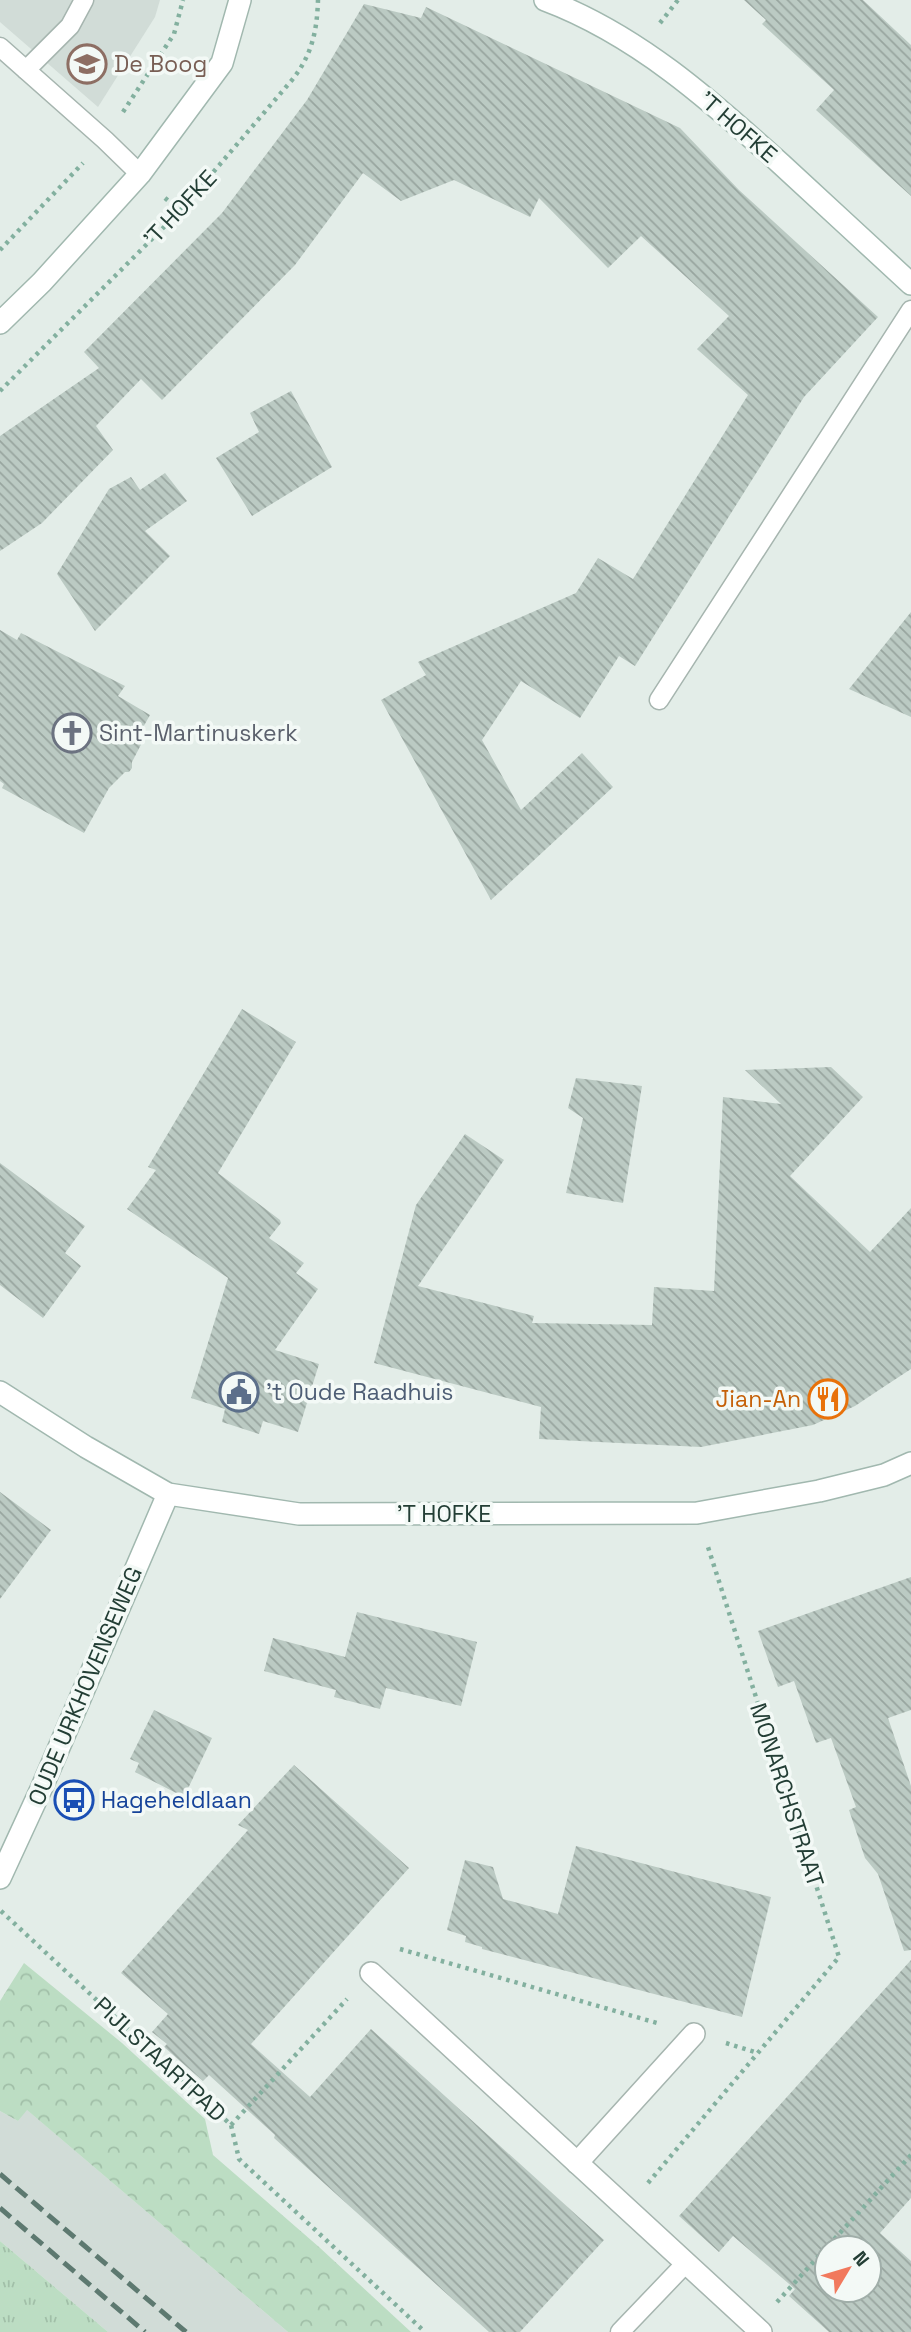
<svg xmlns="http://www.w3.org/2000/svg" width="911" height="2332" font-family="'Space Grotesk',sans-serif">
<defs>
<pattern id="grass-tufts" width="24" height="20" patternUnits="userSpaceOnUse" patternTransform="scale(1.75)"><rect width="24" height="20" fill="#bcddc3"/><path d="M3 7l-1-3M5 7V3M7 7l1-3M15 17l-1-3M17 17v-4M19 17l1-3" fill="none" stroke="#a1bfa8"/></pattern>
<pattern id="forest-crowns" width="20" height="18" patternUnits="userSpaceOnUse" patternTransform="scale(1.75)"><rect width="20" height="18" fill="#bcddc3"/><path d="M2 6a3 3 0 1 1 6 0M12 15a3 3 0 1 1 6 0" fill="none" stroke="#a1bfa8"/></pattern>
<pattern id="building-back-hatch" width="6" height="6" patternUnits="userSpaceOnUse" patternTransform="scale(1.75)"><rect width="6" height="6" fill="#bbcac3"/><path d="M-1 5l2 2M0 0l6 6M5-1l2 2" fill="none" stroke="#98a59f"/></pattern>
</defs>
<rect width="100%" height="100%" fill="#e3ede8"/>
<g fill="#d1dcd7">
<polygon points="0,0 160,0 155,17 98,107 0,22"/>
<polygon points="26,2109 288,2332 108,2332 0,2241 0,2111 18,2121"/>
</g>
<polygon fill="url(#grass-tufts)" points="0,2241 108,2332 0,2332"/>
<polygon fill="url(#forest-crowns)" points="24,1963 122,2043 205,2119 213,2155 319,2247 411,2332 288,2332 27,2110 18,2121 0,2111 0,2001"/>
<g fill="url(#building-back-hatch)" fill-rule="evenodd">
<polygon points="744,0 863,0 911,45 911,196 816,110 834,90 762,24 766,20"/>
<polygon points="364,4 421,18 426,7 680,128 739,190 878,317 804,397 635,666 619,656 580,718 521,681 482,740 521,810 582,753 613,787 491,900 381,700 426,675 418,662 576,593 598,558 633,579 748,395 697,349 729,316 641,236 608,268 539,198 530,217 454,180 401,201 363,173 295,265 162,400 141,379 96,426 113,450 42,523 0,551 0,436 99,368 84,352 222,213 307,100"/>
<polygon points="291,391 332,467 252,516 216,458 259,432 250,413"/>
<polygon points="165,473 187,501 145,531 170,556 95,631 57,574 109,489 131,477 140,490"/>
<polygon points="911,612 911,717 849,689"/>
<polygon points="0,630 17,640 21,633 125,686 118,696 150,715 141,731 146,735 132,762 132,768 129,772 125,772 109,788 84,833 2,788 4,784 0,781"/>
<polygon points="242,1009 296,1042 218,1173 280,1220 281,1223 269,1238 304,1263 296,1273 318,1289 275,1350 319,1364 298,1432 263,1421 259,1434 222,1422 225,1409 191,1398 228,1278 127,1209 156,1170 148,1167"/>
<polygon points="831,1067 863,1097 790,1176 870,1252 911,1208 911,1369 882,1388 855,1406 813,1425 701,1447 619,1443 539,1439 541,1407 374,1363 416,1205 465,1134 504,1160 418,1286 534,1316 532,1323 652,1325 654,1287 714,1291 723,1097 781,1104 745,1070"/>
<polygon points="576,1078 642,1086 623,1203 566,1193 583,1118 568,1108"/>
<polygon points="0,1163 85,1226 65,1253 81,1266 43,1318 0,1285"/>
<polygon points="0,1492 51,1530 0,1599"/>
<polygon points="911,1577 911,1710 888,1718 911,1786 911,1950 904,1951 878,1874 865,1858 849,1810 856,1807 831,1738 816,1743 794,1681 778,1687 758,1631"/>
<polygon points="357,1612 477,1642 461,1706 386,1688 380,1709 334,1697 336,1690 264,1671 273,1638 345,1657"/>
<polygon points="154,1710 212,1738 184,1797 135,1772 139,1763 130,1759"/>
<polygon points="294,1765 409,1868 251,2044 310,2097 371,2029 604,2240 520,2332 489,2332 274,2138 275,2135 209,2075 203,2081 164,2047 167,2044 152,2032 168,2014 121,1973 248,1830 238,1825"/>
<polygon points="576,1846 771,1897 742,2017 482,1949 482,1947 465,1942 466,1936 447,1930 465,1860 493,1867 503,1899 558,1914"/>
<path d="M911 1960V2198L880 2233 911 2261V2332H829L789 2296 795 2289 733 2236 719 2252 679 2216ZM827 2248H869V2290H827Z"/>
</g>
<g fill="none" stroke-linecap="round" stroke-linejoin="round">
<g stroke="#a6b5af" stroke-width="21">
<g id="lane">
<polyline points="0,47 105,140 140,174"/>
<polyline points="26,70 70,26 84,0"/>
<polyline points="659,700 911,310"/>
<polyline points="620,2332 686,2263"/>
</g>
</g>
<g stroke="#a6b5af" stroke-width="24">
<g id="street">
<polyline points="371,1973 761,2332"/>
<polyline points="577,2163 694,2034"/>
</g>
</g>
<g stroke="#a1b8af" stroke-width="24">
<g id="secondary">
<path d="M545 0C636 34 710 100 781 164 824 204 868 244 911 284"/>
<polyline points="0,323 42,282 140,174 222,63 240,0"/>
<polyline points="0,1392 86,1447 168,1494 299,1514 697,1513 819,1491 884,1475 911,1463"/>
<polyline points="0,1878 42,1787 168,1494"/>
</g>
</g>
<g stroke="#83b09f" stroke-width="4.5" stroke-dasharray="3.5 5" stroke-linecap="butt">
<polyline points="660,23 678,0"/>
<polyline points="123,112 174,34 183,0"/>
<polyline points="165,198 180,211"/>
<polyline points="0,250 83,163"/>
<path d="M0 391 180 211 292 80C312 55 317 31 318 0"/>
<polyline points="1,1911 231,2125 239,2159 425,2332"/>
<polyline points="400,1949 657,2023"/>
<polyline points="726,2043 758,2053"/>
<polyline points="231,2125 347,1999"/>
<polyline points="648,2183 839,1957 708,1547"/>
<polyline points="777,2302 911,2155"/>
</g>
<use href="#lane" stroke="#fff" stroke-width="18"/>
<use href="#street" stroke="#fff" stroke-width="21"/>
<use href="#secondary" stroke="#fff" stroke-width="21"/>
<g stroke="#5d7970" stroke-width="5" stroke-dasharray="14 7" stroke-linecap="butt">
<polyline points="0,2174 186,2332"/>
<polyline points="0,2208 145,2332"/>
</g>
</g>
<defs>
<g id="school-ring" transform="scale(2.0125)"><circle r="9.5" fill="#f3f9f6" stroke="#8d6e63" stroke-width="1.5"/><path d="M0-5L7-2L0 1L-7-2ZM-4 1L0 2.5L4 1V4Q0 6-4 4Z" fill="#8d6e63"/></g>
<g id="church-ring" transform="scale(2.0125)"><circle r="9.5" fill="#f3f9f6" stroke="#6b7280" stroke-width="1.5"/><path d="M-1.2-6h2.4v3.5h3.3v2.4h-3.3V6h-2.4V-.1h-3.3v-2.4h3.3Z" fill="#6b7280"/></g>
<g id="civic-ring" transform="scale(2.0125)"><circle r="9.5" fill="#f3f9f6" stroke="#5c6f8a" stroke-width="1.5"/><path d="M-.6-6.5H3V-4.5H.6V-3L4-1V1h2V6H-6V1h2V-1L-.6-3ZM-1.2 2.5V6h2.4V2.5Z" fill="#5c6f8a"/></g>
<g id="restaurant-ring" transform="scale(2.0125)"><circle r="9.5" fill="#f3f9f6" stroke="#e8710a" stroke-width="1.5"/><path d="M-5-6h1v4h1v-4h1v4h1v-4h1v5L-1.5 .5V6h-2V.5L-5-1ZM5-6V6H3V1.5H1.5Q1.5-4 5-6Z" fill="#e8710a"/></g>
<g id="bus-ring" transform="scale(2.0125)"><circle r="9.5" fill="#f3f9f6" stroke="#1a4fb4" stroke-width="1.5"/><path d="M-5-6H5V4H4V6H2V4H-2V6H-4V4H-5ZM-3.5-4V0h7V-4ZM-3.5 1.2v1.5H-2V1.2ZM2 1.2v1.5H3.5V1.2Z" fill="#1a4fb4"/></g>
</defs>
<g fill-rule="evenodd">
<use href="#school-ring" x="87" y="64"/>
<use href="#church-ring" x="72" y="733"/>
<use href="#civic-ring" x="239" y="1392"/>
<use href="#restaurant-ring" x="828" y="1399"/>
<use href="#bus-ring" x="74" y="1800"/>
</g>
<g text-anchor="middle" stroke-width="7" stroke-linejoin="round" paint-order="stroke">
<g font-size="23" fill="#785e54" stroke="#f3f9f6" text-anchor="start">
<text x="114" y="72">De Boog</text>
</g>
<g font-size="23" fill="#233e35" stroke="#f3f9f6">
<text transform="translate(738 127) rotate(41)" y="8">'T HOFKE</text>
<text transform="translate(180 208) rotate(-47)" y="8">'T HOFKE</text>
<text x="444" y="1522">'T HOFKE</text>
<text transform="translate(85 1686) rotate(-67)" y="8">OUDE URKHOVENSEWEG</text>
<text transform="translate(787 1795) rotate(72)" y="8">MONARCHSTRAAT</text>
<text transform="translate(160 2059) rotate(43)" y="8">PIJLSTAARTPAD</text>
</g>
<g font-size="23" fill="#5b616d" stroke="#f3f9f6" text-anchor="start">
<text x="99" y="741">Sint-Martinuskerk</text>
</g>
<g font-size="23" fill="#4e5e75" stroke="#f3f9f6" text-anchor="start">
<text x="266" y="1400">'t Oude Raadhuis</text>
</g>
<g font-size="23" fill="#c56008" stroke="#f3f9f6" text-anchor="end">
<text x="801" y="1407">Jian-An</text>
</g>
<g font-size="23" fill="#164399" stroke="#f3f9f6" text-anchor="start">
<text x="101" y="1808">Hageheldlaan</text>
</g>
</g>
<g transform="translate(848 2269) rotate(52)"><circle r="33" fill="#f3f9f6" stroke="#a0aea9" stroke-width="2"/>
<path d="M0-5L12 26L0 18L-12 26Z" fill="#f1795d"/>
<text y="-10" font-size="19" font-weight="bold" text-anchor="middle" fill="#233e35">N</text>
</g>
</svg>
